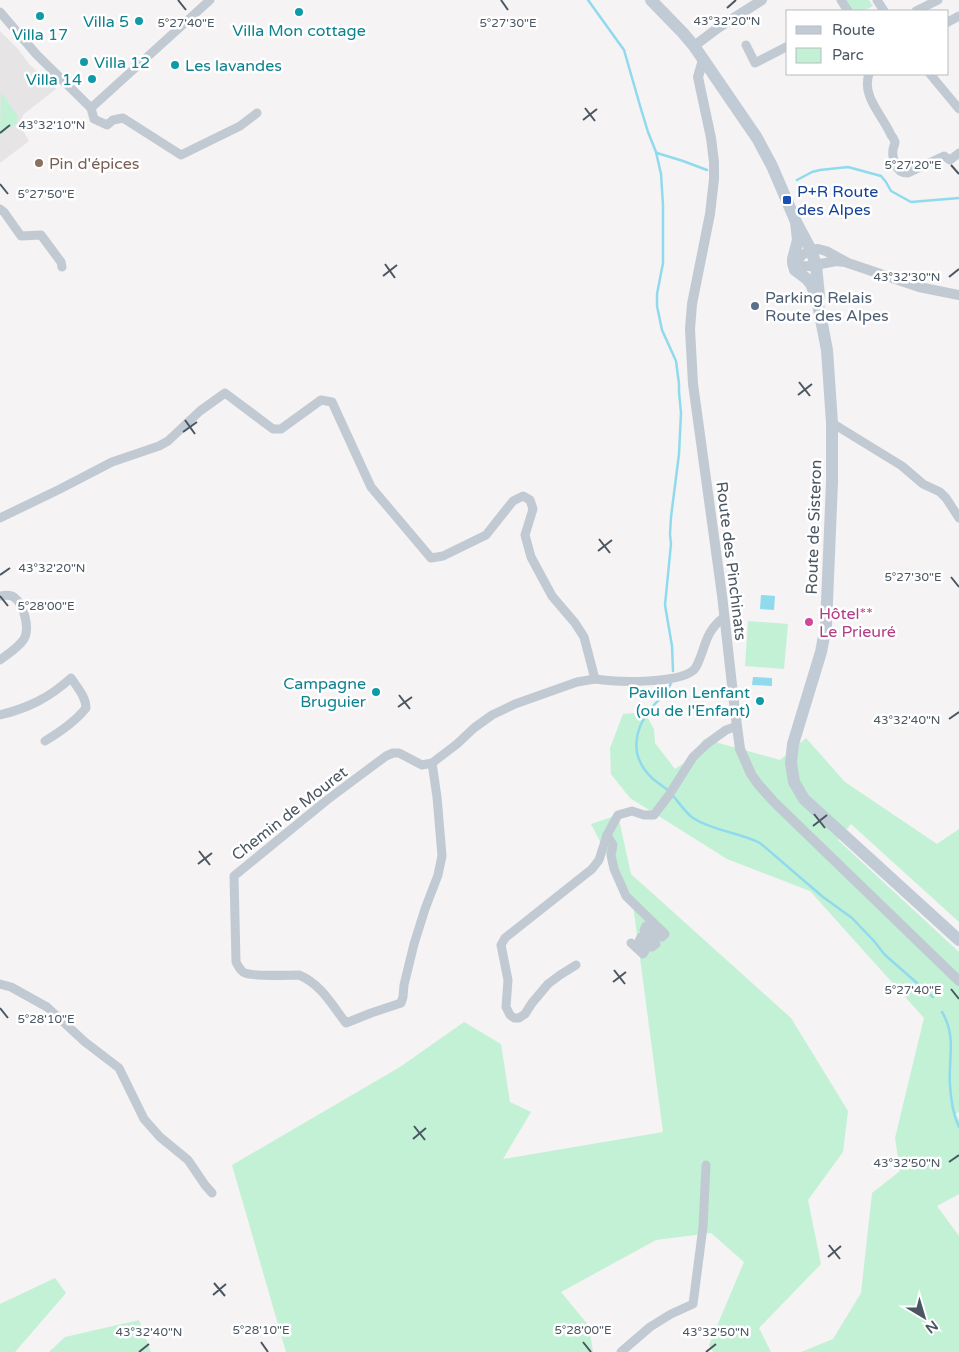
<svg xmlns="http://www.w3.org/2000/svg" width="959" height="1352" font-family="'Varela Round',sans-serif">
<rect width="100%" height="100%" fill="#f5f3f3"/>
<polygon fill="#e6e4e5" points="0,31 18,49 29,64 56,89 24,114 19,124 29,141 0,163"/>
<g fill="#c3f1d5">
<polygon points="843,0 869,0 873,6 863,11 849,11"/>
<polygon points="1,92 18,116 17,123 0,135"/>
<polygon points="748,621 788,624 784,669 745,666"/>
<polygon points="644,712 654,729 655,743 675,769 687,761 704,739 780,760 806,738 845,782 937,844 959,829 959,922 851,824 838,840 959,952 959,1112 956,1114 959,1120 959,1194 937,1206 959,1236 959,1352 801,1352 833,1339 861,1293 872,1193 900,1171 895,1138 924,1018 810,891 727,859 630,798 611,774 610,748 623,714"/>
<polygon points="618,815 631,874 791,1018 848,1111 843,1152 808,1200 821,1264 759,1328 771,1352 713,1352 709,1345 744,1262 711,1233 656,1240 561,1292 589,1326 593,1352 286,1352 232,1165 400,1067 464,1022 501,1044 510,1102 531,1112 503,1159 663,1132 633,905 591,824"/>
<polygon points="55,1278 66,1293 15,1352 0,1352 0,1304"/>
<polygon points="139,1320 151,1352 49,1352 65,1337"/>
</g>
<g fill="#90daee">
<polygon points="761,595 775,596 774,610 760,609"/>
<polygon points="753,677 772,678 772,686 752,685"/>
</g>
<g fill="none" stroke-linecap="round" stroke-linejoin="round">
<g stroke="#90daee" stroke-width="2.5">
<polyline points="588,0 624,50 641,109 648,132 656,152 661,174 663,205 663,263 657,294 657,306 662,330 676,361 679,384 679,392 681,413 679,454 671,517 670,534 671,544 665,605 672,646 673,671"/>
<polyline points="657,153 683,161 707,170"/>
<polyline points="797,180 812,172 820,170 848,167 881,176 886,182 891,191 911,202 959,198"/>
<path d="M669 791C664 787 658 783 653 779 629 757 633 730 652 707 659 699 667 693 671 683"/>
<path d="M674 797C680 804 686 813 693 818 713 831 738 832 760 843L823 897 852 918 874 941 885 955 933 997"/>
<path d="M942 1012C957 1037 948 1059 950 1085 951 1100 953 1115 959 1127"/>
</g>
<g stroke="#c1cad2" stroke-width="9">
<polyline points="841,0 848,11"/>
<polyline points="877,0 884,11"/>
<polyline points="916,11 938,0"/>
<polyline points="0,12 37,55 91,108 210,0"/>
<polyline points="948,22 959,16"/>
<polyline points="746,45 755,63 788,46"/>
<path d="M869 74C861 96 883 116 891 135 893 137 894 140 895 142 895 145 893 147 893 150 892 155 894 161 896 165 898 171 902 173 908 173L944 156 950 160 959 153"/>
<polyline points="930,74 959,109"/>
<polyline points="91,108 94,119 107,125 113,120 123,118 181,155 240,126 257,113"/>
<polyline points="0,209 4,212 21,236 41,235 61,262 62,267"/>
<polyline points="832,423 902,466 923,484 940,492 946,498 959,518"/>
<path d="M0 518 60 489 112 462 159 446 168 441 200 411 225 393 273 429H281L321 400 332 402 371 487 431 558 443 556 486 535 513 501 523 496 530 500 533 509 525 535 531 557 552 596 575 623 584 637 595 679C614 682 686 685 696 667 707 646 703 634 724 617"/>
<path d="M0 596C5 595 11 594 15 598 24 605 30 629 24 639 18 648 8 654 0 660"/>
<path d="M0 715C28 708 49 698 71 678 77 687 86 697 86 708 75 722 60 732 45 741"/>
<path d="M432 763 437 797 442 856 438 875 425 909 414 944 404 985 403 997 401 1003 371 1013 346 1023C332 1005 321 984 299 975 288 975 249 977 243 972 239 969 238 965 236 962L234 876 327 800 386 756 393 753H399L422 765 432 763 457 744 474 728 492 715 515 704 577 682 595 679"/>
<polyline points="631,943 643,954 646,949 639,941 641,937 652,947 656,944 644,930 646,926 662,937 665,934 626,896 614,869 611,855 613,845 607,835 618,815 632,811 644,815 654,815 669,795 693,757 708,743 726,730 737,726"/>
<polyline points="576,965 560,975 548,984 532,1003 525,1014 519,1018 514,1018 510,1015 506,1007 508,980 501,945 505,938 592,869 599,860 607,835"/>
<polyline points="0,984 11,987 47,1007 85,1042 119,1068 144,1119 160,1137 188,1160 205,1185 212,1193"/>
<polyline points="621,1352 650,1327 671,1314 693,1304 703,1227 706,1165"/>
</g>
<g stroke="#c1cad2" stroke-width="10">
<polyline points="694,46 718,28 762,0"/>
<polyline points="703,60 698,77 711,138 714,162 714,179 710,214 692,304 690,329 693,384 722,595 734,703 740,749 751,774 758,784 774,802 959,981"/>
<polyline points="809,266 794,267 797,261 802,255 811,250 818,249 826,251 848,263 919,287 959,295"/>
<polyline points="810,266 836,261 845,262"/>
</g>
<g stroke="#c1cbd6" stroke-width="12">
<polyline points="651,0 683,33 694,46 757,138 772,166 796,222 811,250 816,265 819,296"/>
<polyline points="796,222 798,240 793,259 793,263 795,270 807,279 811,284 814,291 819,309 827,350 832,423 832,482 826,626 821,652 793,744 791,763 794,782 804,799 959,940"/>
</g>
</g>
<path fill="none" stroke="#4a5661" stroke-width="2" d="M178 0 186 10M501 0 508 10M727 8 736 0M585 108 595 121M583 120 597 109M0 133 10 125M951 165 959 174M0 184 8 194M385 264 395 278M383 276 397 265M949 277 959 269M799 382 810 396M798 395 812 384M185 420 195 434M183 432 197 422M599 539 610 553M598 551 612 540M0 575 10 568M951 577 959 587M0 596 8 606M399 695 410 709M398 707 412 697M949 719 959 712M814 814 825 828M813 826 827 815M199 851 210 865M198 864 212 853M614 970 625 984M613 982 626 972M951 989 959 999M0 1008 8 1018M414 1126 425 1140M413 1139 426 1128M949 1162 959 1155M829 1245 840 1259M828 1257 841 1246M214 1283 225 1296M213 1295 226 1284M261 1342 268 1352M583 1342 591 1352M139 1352 149 1344M706 1352 716 1344"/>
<g fill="#0f9aa8" stroke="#fff" stroke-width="2">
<circle cx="299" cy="12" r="5"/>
<circle cx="40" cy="16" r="5"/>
<circle cx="139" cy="21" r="5"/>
<circle cx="84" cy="62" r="5"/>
<circle cx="175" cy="65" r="5"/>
<circle cx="92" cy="79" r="5"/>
<circle cx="376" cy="692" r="5"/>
<circle cx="760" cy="701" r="5"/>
</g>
<circle fill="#8d6e63" stroke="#fff" stroke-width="2" cx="39" cy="163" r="5"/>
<rect fill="#1a4fb4" stroke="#fff" stroke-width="2" x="782" y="195" width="10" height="10" rx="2.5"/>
<circle fill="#5c6f8a" stroke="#fff" stroke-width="2" cx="755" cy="306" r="5"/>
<circle fill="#d1479c" stroke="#fff" stroke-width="2" cx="809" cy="622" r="5"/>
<g text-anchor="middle" stroke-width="5" stroke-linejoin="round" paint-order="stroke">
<g font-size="16" fill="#0d838f" stroke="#fff" text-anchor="end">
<text x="129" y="27">Villa 5</text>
<text x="299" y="36" text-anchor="middle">Villa Mon cottage</text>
<text x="40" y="40" text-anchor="middle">Villa 17</text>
<text x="94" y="68" text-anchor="start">Villa 12</text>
<text x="185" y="71" text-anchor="start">Les lavandes</text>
<text x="82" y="85">Villa 14</text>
<text x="366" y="689">Campagne<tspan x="366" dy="18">Bruguier</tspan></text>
<text x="750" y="698">Pavillon Lenfant<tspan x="750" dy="18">(ou de l'Enfant)</tspan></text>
</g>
<g font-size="16" fill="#785e54" stroke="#fff" text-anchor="start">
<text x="49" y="169">Pin d'épices</text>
</g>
<g font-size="16" fill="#164399" stroke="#fff" text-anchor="start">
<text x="797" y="197">P+R Route<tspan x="797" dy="18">des Alpes</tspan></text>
</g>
<g font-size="16" fill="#4e5e75" stroke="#fff" text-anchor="start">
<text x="765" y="303">Parking Relais<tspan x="765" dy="18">Route des Alpes</tspan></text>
</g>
<g font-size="16" fill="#4a5661" stroke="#fff">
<text transform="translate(813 527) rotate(-88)" y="6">Route de Sisteron</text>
<text transform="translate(732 561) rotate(83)" y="6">Route des Pinchinats</text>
<text transform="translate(289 813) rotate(-38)" y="6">Chemin de Mouret</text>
</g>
<g font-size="16" fill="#b23c85" stroke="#fff" text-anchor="start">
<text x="819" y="619">Hôtel**<tspan x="819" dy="18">Le Prieuré</tspan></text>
</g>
</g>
<g font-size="12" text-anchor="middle" fill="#4a5661" stroke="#fff" stroke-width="5" stroke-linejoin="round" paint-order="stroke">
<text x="727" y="25">43°32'20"N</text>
<text x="186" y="27">5°27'40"E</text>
<text x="508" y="27">5°27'30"E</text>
<text x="52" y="129">43°32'10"N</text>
<text x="913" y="169">5°27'20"E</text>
<text x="46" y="198">5°27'50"E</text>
<text x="907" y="281">43°32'30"N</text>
<text x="52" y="572">43°32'20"N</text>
<text x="913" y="581">5°27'30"E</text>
<text x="46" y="610">5°28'00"E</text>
<text x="907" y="724">43°32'40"N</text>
<text x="913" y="994">5°27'40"E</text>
<text x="46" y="1023">5°28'10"E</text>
<text x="907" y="1167">43°32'50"N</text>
<text x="261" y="1334">5°28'10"E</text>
<text x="583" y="1334">5°28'00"E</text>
<text x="149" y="1336">43°32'40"N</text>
<text x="716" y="1336">43°32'50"N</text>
</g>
<rect x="786" y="10" width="162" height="65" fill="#ffffff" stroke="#b7bbc0"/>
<rect x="796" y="26" width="25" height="8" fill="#c1cbd6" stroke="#b7bbc0"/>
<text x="832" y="35" font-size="15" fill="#4a5661">Route</text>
<rect x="796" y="48" width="25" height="15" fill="#c3f1d5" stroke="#b7bbc0"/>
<text x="832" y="60" font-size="15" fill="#4a5661">Parc</text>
<g transform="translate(924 1317) rotate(142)" stroke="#ffffff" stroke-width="4" paint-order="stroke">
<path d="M0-4L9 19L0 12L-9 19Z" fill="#4a5661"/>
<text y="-8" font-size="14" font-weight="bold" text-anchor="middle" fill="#4a5661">N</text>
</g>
</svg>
